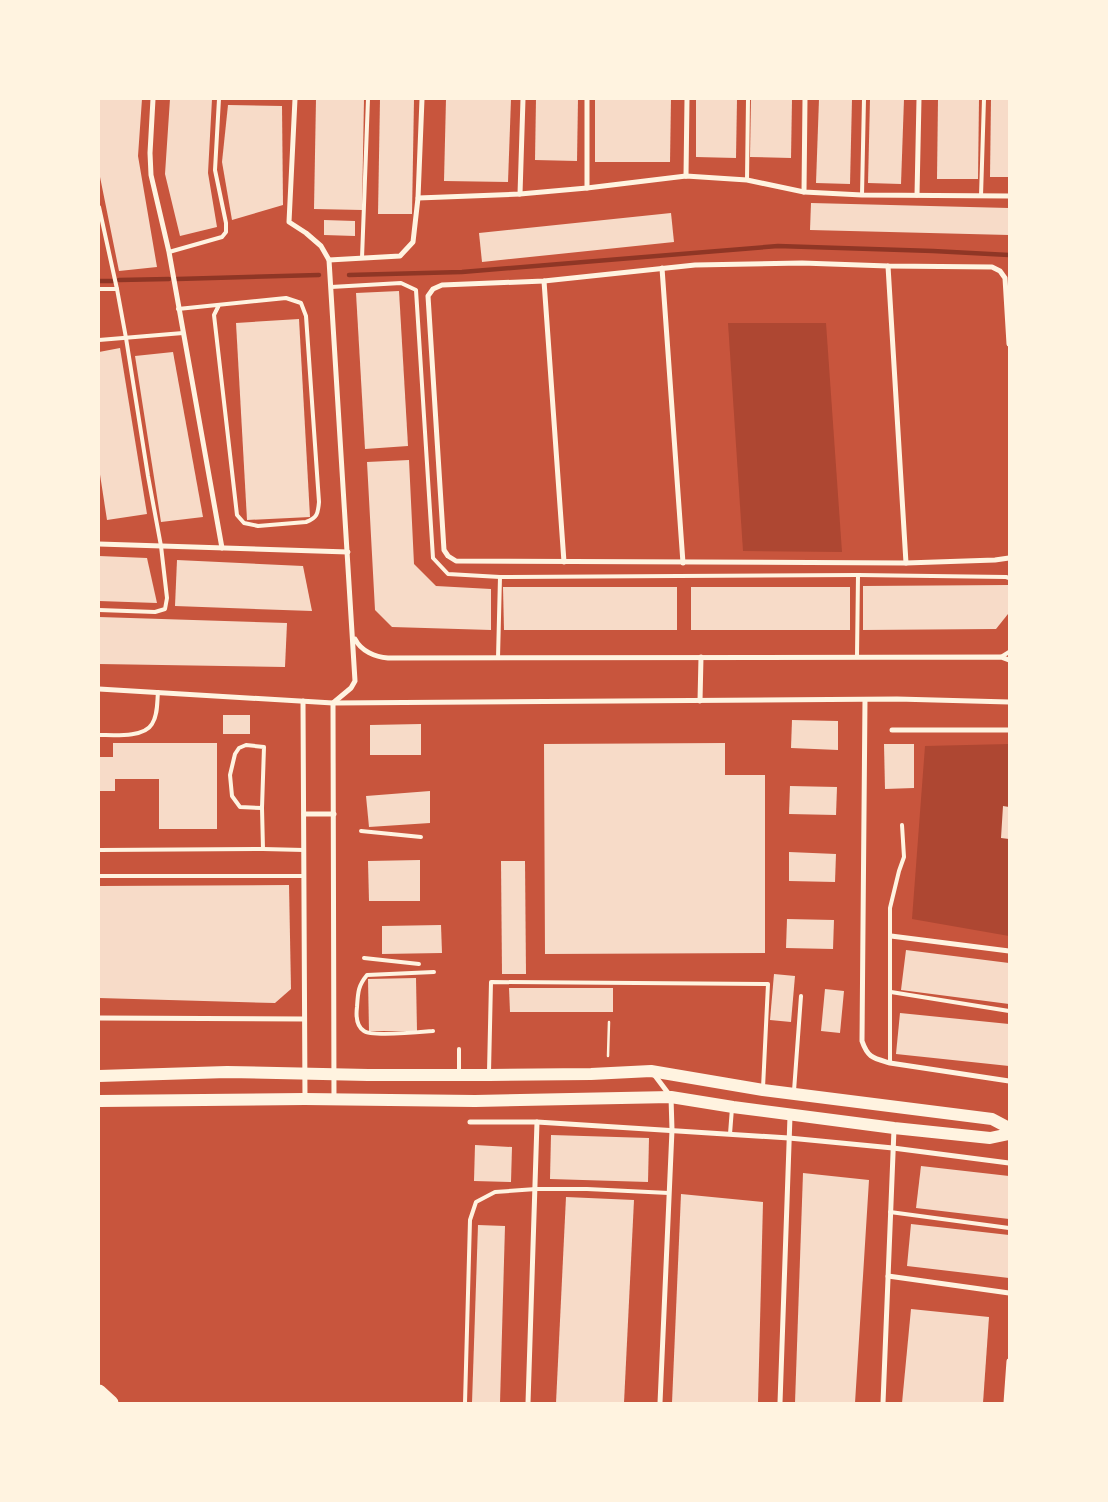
<svg xmlns="http://www.w3.org/2000/svg" width="1108" height="1502" font-family="Manrope,sans-serif">
<rect width="100%" height="100%" fill="#c8553d"/>
<g fill="#ae4732">
<polygon points="728,323 826,323 842,552 743,551"/>
<polygon points="1009,744 1009,936 912,919 925,746"/>
</g>
<g fill="none" stroke-linecap="round" stroke-linejoin="round">
<g stroke="#8f3625" stroke-width="4.5">
<polyline points="349,275 462,272 778,246 933,251 1009,255"/>
<polyline points="177,279 319,275"/>
<polyline points="119,280 169,279"/>
<polyline points="99,281 113,281"/>
</g>
</g>
<g fill="#f7dbc8">
<polygon points="100,99 142,99 138,156 157,267 119,271 99,172"/>
<polygon points="170,99 212,99 208,173 217,227 180,236 165,174"/>
<polygon points="316,99 364,99 362,210 314,209"/>
<polygon points="380,99 414,99 412,214 378,214"/>
<polygon points="446,99 511,99 508,182 444,181"/>
<polygon points="536,99 578,99 577,161 535,160"/>
<polygon points="595,99 671,99 670,162 595,162"/>
<polygon points="696,99 737,99 736,158 696,157"/>
<polygon points="751,99 792,99 791,158 750,157"/>
<polygon points="819,99 852,99 850,184 816,183"/>
<polygon points="870,99 904,99 901,184 868,183"/>
<polygon points="938,99 979,99 978,179 937,179"/>
<polygon points="991,99 1009,99 1009,177 990,177"/>
<polygon points="228,105 282,106 283,205 232,220 222,162"/>
<polygon points="811,203 1009,208 1009,235 810,230"/>
<polygon points="671,213 674,242 482,262 479,233"/>
<polygon points="324,220 355,221 355,236 324,235"/>
<polygon points="399,291 408,446 365,449 356,293"/>
<polygon points="299,319 310,517 247,520 236,323"/>
<polygon points="120,348 147,514 107,520 99,468 99,352"/>
<polygon points="173,352 203,517 161,522 135,356"/>
<polygon points="409,460 414,564 436,586 491,589 491,630 392,627 375,610 367,462"/>
<polygon points="99,556 147,558 157,603 99,601"/>
<polygon points="177,560 303,566 312,611 175,606"/>
<polygon points="1008,585 1008,614 996,629 863,630 863,586"/>
<polygon points="503,587 677,587 677,630 504,630"/>
<rect x="691" y="587" width="159" height="43"/>
<polygon points="99,617 287,623 285,667 99,664"/>
<rect x="223" y="715" width="27" height="19"/>
<polygon points="792,720 838,721 838,750 791,748"/>
<polygon points="421,724 421,755 370,755 370,725"/>
<polygon points="113,743 217,743 217,829 159,829 159,779 115,779 115,791 99,791 99,757 113,757"/>
<polygon points="725,743 725,775 765,775 765,953 545,954 544,744"/>
<polygon points="884,744 914,744 914,788 885,789"/>
<polygon points="790,786 837,787 836,815 789,814"/>
<polygon points="430,791 430,823 369,827 366,796"/>
<polygon points="1003,806 1009,807 1009,839 1001,838"/>
<polygon points="789,852 836,854 835,882 789,881"/>
<polygon points="420,860 420,901 369,901 368,861"/>
<polygon points="501,861 525,861 526,974 502,974"/>
<polygon points="289,885 291,989 275,1003 99,998 99,886"/>
<polygon points="787,919 834,920 833,949 786,948"/>
<polygon points="441,925 442,953 382,954 382,926"/>
<polygon points="906,950 1009,963 1009,1004 901,990"/>
<polygon points="774,974 795,976 791,1022 770,1020"/>
<polygon points="416,978 417,1031 369,1031 368,979"/>
<polygon points="509,988 613,988 613,1012 510,1012"/>
<polygon points="825,989 844,991 840,1033 821,1031"/>
<polygon points="900,1013 1009,1024 1009,1066 896,1054"/>
<polygon points="551,1135 649,1138 648,1182 550,1179"/>
<polygon points="475,1145 512,1147 511,1182 474,1181"/>
<polygon points="921,1166 1009,1176 1009,1219 916,1208"/>
<polygon points="803,1173 869,1180 855,1403 795,1403"/>
<polygon points="681,1194 763,1202 758,1403 672,1403"/>
<polygon points="566,1197 634,1200 624,1403 556,1403"/>
<polygon points="911,1224 1009,1235 1009,1278 907,1266"/>
<polygon points="478,1225 505,1226 500,1403 472,1403"/>
<polygon points="911,1309 989,1317 983,1403 902,1403"/>
</g>
<g fill="none" stroke-linecap="round" stroke-linejoin="round">
<polyline stroke="#fff3e0" stroke-width="2.5" points="608,1056 609,1022"/>
<g stroke="#fff3e0" stroke-width="4">
<polyline points="747,180 748,99"/>
<polyline points="862,195 864,99"/>
<polyline points="981,196 984,99"/>
<polyline points="99,207 117,289 126,338 148,476 161,546 167,598 165,609 155,612 99,610"/>
<polyline points="169,252 222,237 226,232 226,223 215,170 219,99"/>
<polyline points="362,258 368,99"/>
<polyline points="331,287 401,283 416,290 433,558 448,574 500,577 858,575 1006,577 1009,578"/>
<polyline points="99,289 117,289"/>
<path d="M178 309 286 298 301 303 306 316 319 502C318 514 317 518 306 522L258 526 244 523 237 515 214 315 219 305"/>
<polyline points="99,340 183,333"/>
<polyline points="857,656 858,575"/>
<polyline points="1001,657 1009,652"/>
<polyline points="498,658 500,577"/>
<path d="M99 735C113 735 144 738 152 724 158 715 157 702 158 692"/>
<polygon points="246,745 264,747 262,808 240,807 232,796 230,775 235,754 239,748"/>
<polyline points="262,808 263,849"/>
<polyline points="361,831 421,837"/>
<polyline points="99,850 263,849 304,850"/>
<polyline points="99,876 304,876"/>
<polyline points="364,958 419,964"/>
<polyline points="891,992 1009,1011"/>
<path d="M433 1031C421 1032 371 1037 364 1031 356 1026 356 1015 357 1007 358 992 358 986 367 975L434 972"/>
<polyline points="890,1063 890,908 899,871 904,857 902,825"/>
<polyline points="459,1072 459,1049"/>
<polyline points="489,1072 491,982 768,984 763,1088"/>
<polyline points="794,1091 801,996"/>
<polyline points="730,1134 732,1108"/>
<polyline points="890,1212 1009,1228"/>
<polyline points="465,1403 470,1220 476,1202 495,1192 536,1189 587,1189 669,1193"/>
</g>
<g stroke="#fff3e0" stroke-width="5">
<polyline points="153,99 150,153 151,175 169,252 222,548"/>
<polyline points="295,99 289,222 306,233 321,246 329,260 355,681 351,688 333,703 334,1100"/>
<polyline points="686,176 687,99"/>
<polyline points="587,188 587,99"/>
<polyline points="804,192 805,99"/>
<polyline points="520,194 523,99"/>
<polyline points="917,195 919,99"/>
<polyline points="418,198 520,194 587,188 686,176 747,180 804,192 862,195 1009,196"/>
<polyline points="329,260 400,256 413,242 418,198 422,99"/>
<polyline points="888,266 906,563"/>
<polyline points="662,268 683,563"/>
<polyline points="544,281 564,562"/>
<polyline points="1009,344 1005,278 1000,271 992,267 888,266 802,263 695,265 544,281 442,285 433,289 428,296 444,550 448,556 456,561 906,563 995,560 1009,558"/>
<polyline points="99,544 348,552"/>
<path d="M355 639C361 651 375 657 388 658L1001 657 1009 660"/>
<polyline points="99,689 333,703 897,699 1009,702"/>
<path d="M865 700 862 1041C868 1058 873 1058 890 1063L1009 1081"/>
<polyline points="303,701 305,1099"/>
<polyline points="700,701 701,657"/>
<polyline points="892,730 1009,730"/>
<polyline points="304,814 334,814"/>
<polyline points="891,936 1009,951"/>
<polyline points="99,1018 304,1019"/>
<polyline points="653,1073 671,1097 672,1130 660,1403"/>
<polyline points="470,1122 537,1122 789,1138 893,1148 1009,1163"/>
<polyline points="888,1276 1009,1293"/>
<polyline points="528,1403 537,1122"/>
<polyline points="780,1403 790,1116"/>
<polyline points="883,1403 894,1129"/>
<polyline points="1006,1403 1009,1361"/>
</g>
<g stroke="#fff3e0" stroke-width="12">
<polyline points="99,1076 227,1072 368,1075 489,1075 591,1074 651,1071 763,1090 992,1119 1009,1128"/>
<polyline points="99,1101 305,1099 475,1101 671,1097 733,1107 894,1128 990,1138 1009,1134"/>
</g>
<polyline stroke="#fff3e0" stroke-width="15" points="99,1392 111,1403"/>
</g>
<rect width="1108" height="1502" fill="none" stroke="#fff3e0" stroke-width="200"/>
</svg>
